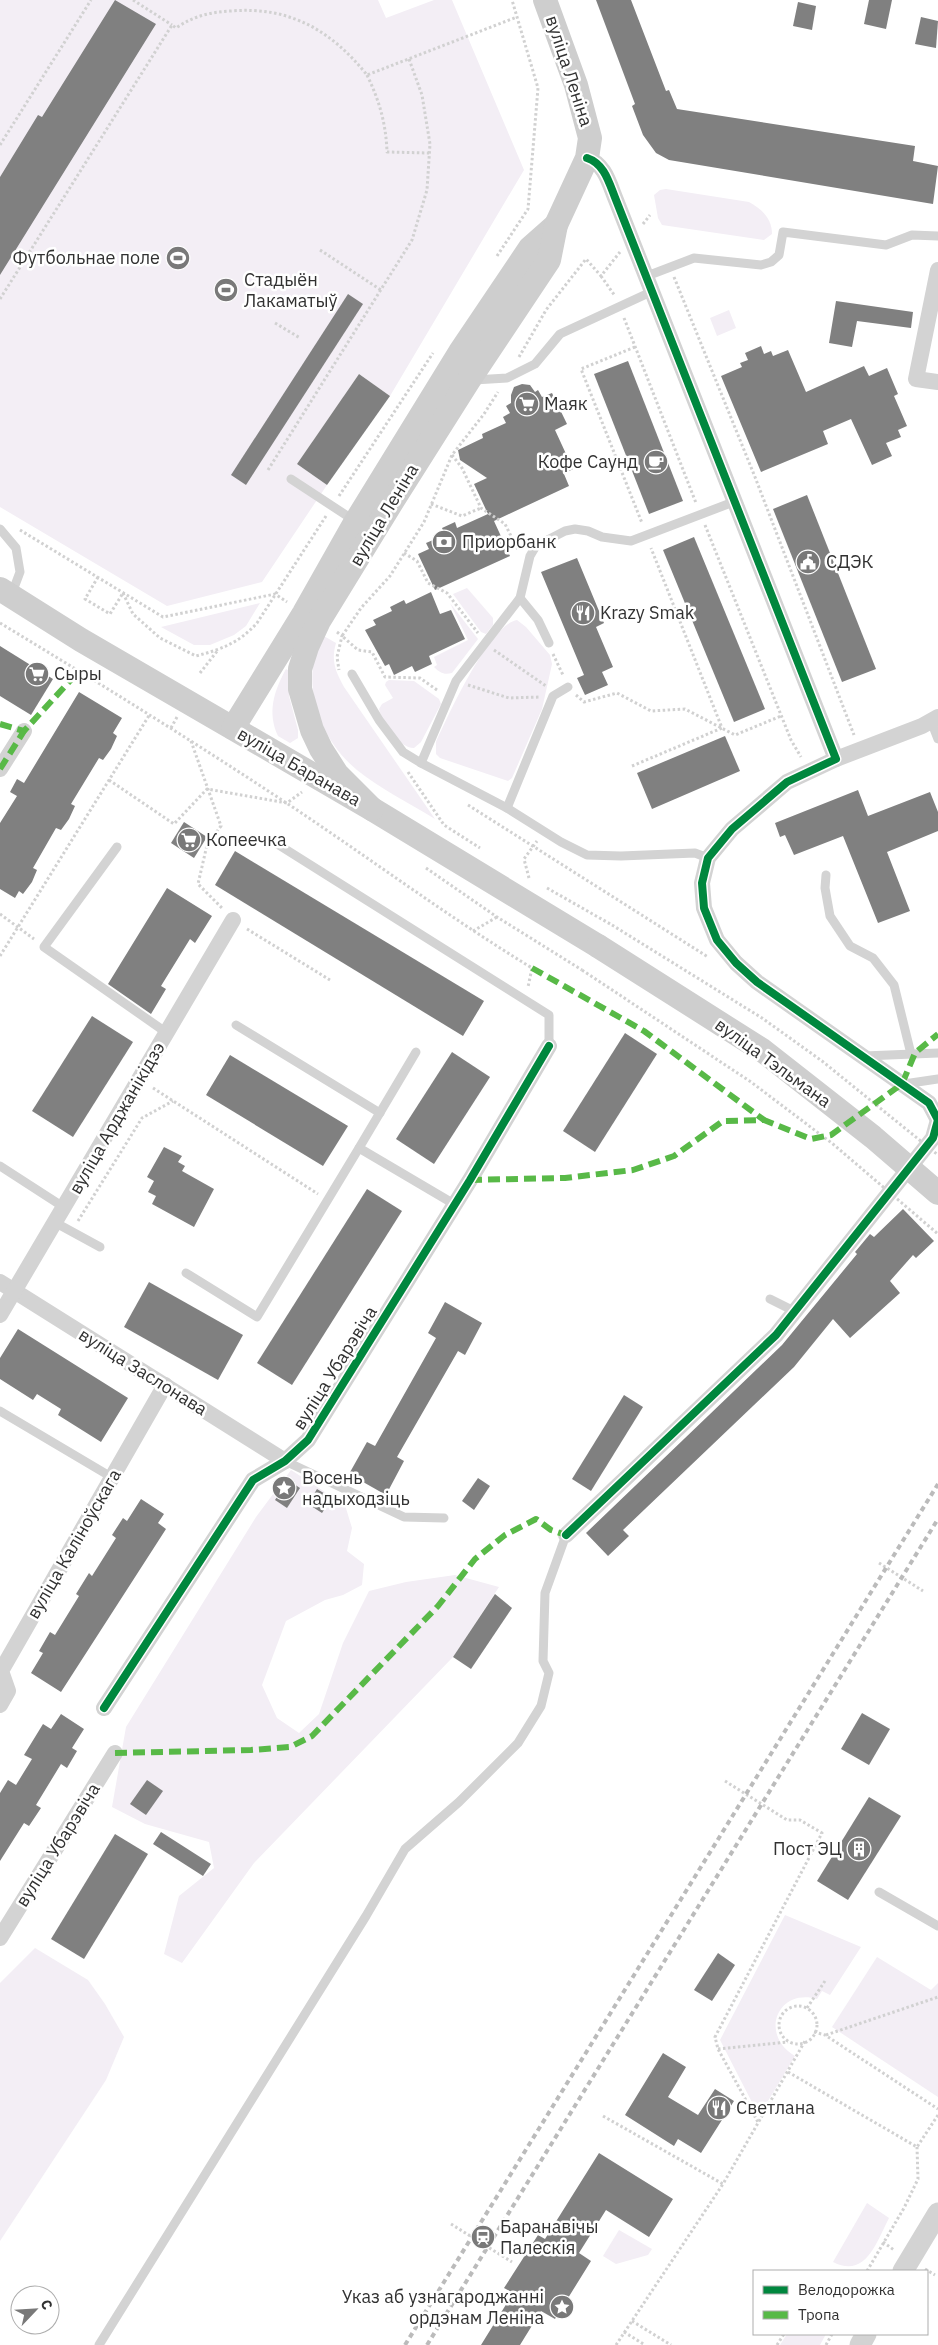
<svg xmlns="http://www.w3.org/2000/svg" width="938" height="2345" font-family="'IBM Plex Sans',sans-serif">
<rect width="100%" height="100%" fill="#fff"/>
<g fill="#f3eef5">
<polygon points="0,0 378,0 386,18 434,0 452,0 524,170 390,396 359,374 297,464 327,485 262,582 167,606 0,507"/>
<path d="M666 189 749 202C762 209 772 219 772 234L764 240 662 225 658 218 654 195 660 190Z"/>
<polygon points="729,310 736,328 717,336 710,318"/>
<polygon points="467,588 493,618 493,625 486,634 481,632 453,594"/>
<polygon points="260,603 246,626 234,635 210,645 194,645 161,627"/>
<path d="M450 603 478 639 452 673C444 675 440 673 434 667L437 665 434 657 468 640Z"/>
<path d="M517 620 526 627 550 655 552 664 542 709 512 778 508 781 440 758 436 754V742C448 716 489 625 517 620Z"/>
<path d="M322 635 336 643C331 660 335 671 344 687L435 819C409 803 381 789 357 770 317 737 300 681 322 635Z"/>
<path d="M286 669 291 672 289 696 298 730V738L290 743 278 736C267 712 274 691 286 669Z"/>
<path d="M389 680 414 681 439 699 441 704 421 742 414 748C399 748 382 723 379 709L382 704 393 698 385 685 386 682Z"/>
<polygon points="291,1470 345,1505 352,1528 347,1551 364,1564 362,1585 343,1595 325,1600 286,1621 262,1685 277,1718 299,1733 319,1714 343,1643 369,1591 406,1582 455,1575 499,1587 453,1657 254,1863 182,1963 164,1954 179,1896 214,1868 209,1842 145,1824 112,1807 126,1727 256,1517"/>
<path d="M785 1915 861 1947 830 1995 822 1991 817 1999C777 1988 759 2035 795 2056L759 2116 720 2040Z"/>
<polygon points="35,1948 88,1980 105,2004 124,2037 106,2080 0,2241 0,1983"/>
<polygon points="877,1957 931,1990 938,1983 938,2097 832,2027"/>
<path d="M867 2203 889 2218C877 2241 866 2279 833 2262Z"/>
<polygon points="619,2230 652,2249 648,2255 616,2264 603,2256"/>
<polygon points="787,2334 826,2334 820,2345 780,2345"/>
</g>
<g fill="#808080">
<polygon points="115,0 156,24 0,275 0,177 38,115 42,117"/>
<polygon points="596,0 631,0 666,91 669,90 677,109 915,146 913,161 938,166 933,204 669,160 656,153 643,135 632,106 635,104"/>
<polygon points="869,0 892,0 886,29 864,24"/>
<polygon points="798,2 816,6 812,30 793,26"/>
<polygon points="921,17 938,21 936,48 915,44"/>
<polygon points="348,294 363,304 246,485 231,475"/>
<polygon points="836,301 913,312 911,328 857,321 852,347 829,343"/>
<polygon points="761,346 764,354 771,351 773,356 788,350 806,392 864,366 869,376 887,368 898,394 894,396 907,426 898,430 901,437 886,443 892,456 872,465 851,419 823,431 828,444 761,472 721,376 742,367 740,363 748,360 745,353"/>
<polygon points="628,361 683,501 649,514 594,374"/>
<polygon points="359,374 390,396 327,485 297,464"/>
<polygon points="522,384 530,385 535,392 538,390 542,397 552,393 567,424 555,430 573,469 564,474 569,486 494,521 510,556 435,590 418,554 429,549 426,543 445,535 442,528 455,522 457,528 488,514 474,484 487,478 460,460 458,450 483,438 482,434 506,423 503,417 510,413 506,406 511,403 511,395 514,387"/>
<polygon points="807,495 876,669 842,682 773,509"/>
<polygon points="694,537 765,709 734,722 663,550"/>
<polygon points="577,558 604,623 596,627 613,667 602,672 608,685 585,695 577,678 584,675 541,572"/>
<polygon points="431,592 440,614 451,610 465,639 429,656 432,664 415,672 412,666 394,675 389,664 385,666 365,630 376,625 373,620 392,611 390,607 404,600 406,604"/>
<polygon points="0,646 53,679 31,715 0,696"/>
<polygon points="79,692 122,718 113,733 117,736 111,749 103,760 99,758 71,804 75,806 69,819 61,830 56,828 33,868 37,870 32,882 23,894 19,891 15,898 0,889 0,823 17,796 10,792 17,779 24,783"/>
<polygon points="725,736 740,771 652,809 637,773"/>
<polygon points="858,790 868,816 930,792 938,812 938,831 887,852 910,911 878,923 843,836 794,855 785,835 780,837 775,823"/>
<polygon points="184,822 207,837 194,858 171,843"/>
<polygon points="235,851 484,1001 463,1036 215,885"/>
<polygon points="167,888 212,916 195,943 190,939 161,986 166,989 151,1014 108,984"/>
<polygon points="92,1016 133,1042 73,1137 32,1111"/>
<polygon points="625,1033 657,1054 595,1152 563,1131"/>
<polygon points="452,1052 490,1077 434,1164 396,1139"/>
<polygon points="230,1055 348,1126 323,1166 206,1095"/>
<polygon points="164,1147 182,1156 178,1162 185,1166 182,1171 214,1189 194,1227 152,1204 156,1196 148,1192 154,1181 147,1177"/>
<polygon points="367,1189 402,1211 292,1385 257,1363"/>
<polygon points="903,1209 934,1241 916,1258 913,1255 890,1281 900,1293 850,1338 833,1319 794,1367 623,1530 629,1536 608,1556 586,1533 782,1345 857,1254 855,1252 870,1234 874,1237"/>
<polygon points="149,1282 243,1335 218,1380 124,1327"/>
<polygon points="445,1302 482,1323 465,1355 458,1351 397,1457 404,1461 386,1495 349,1474 367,1442 375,1446 436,1338 428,1333"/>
<polygon points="18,1329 128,1398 101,1442 58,1415 61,1409 37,1394 33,1400 0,1379 0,1358"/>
<polygon points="624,1395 643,1407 591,1491 572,1479"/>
<polygon points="478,1478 490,1486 474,1510 462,1501"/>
<polygon points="288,1480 300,1488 287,1508 275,1500"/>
<polygon points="317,1489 332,1498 322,1513 308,1504"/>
<polygon points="141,1499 164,1514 158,1523 166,1529 61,1692 31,1673 43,1653 39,1651 50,1632 55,1635 79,1596 76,1594 89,1573 92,1576 116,1538 112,1535 123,1518 127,1521"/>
<polygon points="495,1594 512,1608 471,1669 453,1657"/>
<polygon points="862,1713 890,1729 869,1765 841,1749"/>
<polygon points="61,1714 84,1729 72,1748 77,1751 67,1768 61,1764 36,1805 41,1808 29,1826 24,1823 0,1861 0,1793 8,1780 16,1785 32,1759 24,1755 43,1724 51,1729"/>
<polygon points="147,1780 163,1791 146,1815 130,1804"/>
<polygon points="869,1797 901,1816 848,1900 817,1881"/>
<polygon points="161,1832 211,1864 203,1876 153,1844"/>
<polygon points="115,1834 148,1854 84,1959 51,1939"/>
<polygon points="718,1953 735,1965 712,2001 694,1990"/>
<polygon points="663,2053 686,2067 668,2097 698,2115 715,2089 734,2101 701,2153 678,2139 674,2146 625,2115"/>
<polygon points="599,2153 673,2199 649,2237 606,2210 579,2253 591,2261 555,2319 541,2311 520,2345 481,2345 513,2293 504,2288 538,2235 545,2239"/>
</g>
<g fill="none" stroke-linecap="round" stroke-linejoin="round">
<g stroke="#d1d1d1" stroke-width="3" stroke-dasharray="2.5 2.5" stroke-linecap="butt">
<polyline points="133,0 172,25"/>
<path d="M367 75C379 100 386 123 387 152L429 153"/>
<polyline points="0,145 91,0"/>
<polyline points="643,224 650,215"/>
<polyline points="320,250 381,290"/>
<polyline points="497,256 528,209 538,88 512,0"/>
<polyline points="601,276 615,296"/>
<polyline points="674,277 755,477 854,735"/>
<path d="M0 299 172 25 176 28C193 16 211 12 231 11 289 6 331 30 367 75L517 17"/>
<polyline points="624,318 696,503"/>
<polyline points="275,323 300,338"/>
<polyline points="635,347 581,369 642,523"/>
<polyline points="519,357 546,310 586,259 601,276 620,252"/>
<polyline points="452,455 462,468 481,508 505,524 518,550"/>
<polyline points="268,470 412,240 427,190 430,144 422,95 409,59"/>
<polyline points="339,496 433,353"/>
<polyline points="431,504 462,516 481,508"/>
<polyline points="705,525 791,740 801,757"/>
<polyline points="20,530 163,617 275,594 287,602"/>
<polyline points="404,553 417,561 428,583 447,593 478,633"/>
<polyline points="98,577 85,599 110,614 123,593"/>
<path d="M123 593 133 614 160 638 196 656C222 649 239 643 257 623L326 516"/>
<path d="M0 623C96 681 191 740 285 802 368 857 447 916 532 968L528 987"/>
<polyline points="337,632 342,636 337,657 339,670"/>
<polyline points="494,650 546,686"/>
<polyline points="553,654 563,675"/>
<polyline points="200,673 218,650"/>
<polyline points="468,685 509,698 540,697"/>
<polyline points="437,690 420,678 385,677 372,652 358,650 342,636 361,608 390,576 424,522 452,455 484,414 498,392"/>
<polyline points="576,695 584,702 617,693 651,711 685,709 735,735 781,716"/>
<polyline points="171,728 177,717"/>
<polyline points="191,741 221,826 207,845 198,884 223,909"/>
<polyline points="632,766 722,728 651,548"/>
<polyline points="408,772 444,825 480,848"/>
<polyline points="109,780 174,824 207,789 287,803 302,792"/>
<polyline points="468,805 708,957"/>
<polyline points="426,868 497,917 582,970"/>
<polyline points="529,878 524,859 537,841"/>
<polyline points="547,888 612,925"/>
<polyline points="0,914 34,939"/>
<polyline points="247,929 330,980"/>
<polyline points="473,931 497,917"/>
<polyline points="0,956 150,714"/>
<polyline points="153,1088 318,1194"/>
<polyline points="78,1221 142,1118 173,1101"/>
<polyline points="879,1563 923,1591"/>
<polyline points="725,1781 787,1820 800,1820 822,1833 715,2037 718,2049 759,2124"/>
<circle cx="798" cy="2025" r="19"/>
<polyline points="807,2008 825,1981"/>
<polyline points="814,2032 825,2035 938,2109"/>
<polyline points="826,2035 938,1997"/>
<polyline points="718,2049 788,2042"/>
<polyline points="788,2072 917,2147 938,2115"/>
<polyline points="603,2116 723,2184 805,2041"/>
<polyline points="451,2224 512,2262"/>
<polyline points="883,2242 894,2250"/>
<polyline points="925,2269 935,2275"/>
<polyline points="867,2271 904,2208 918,2179 917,2147"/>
<polyline points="632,2321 671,2345"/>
<polyline points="624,2332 645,2345"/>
<polyline points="616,2345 723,2184"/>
<polyline points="777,2345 784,2334"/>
<polyline points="826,2345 832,2334"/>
</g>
<g stroke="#d3d3d3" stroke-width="9">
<polyline points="647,276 694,258 761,265 771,262 779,255 783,232 886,245 912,235 938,236"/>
<polyline points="474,380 507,378 535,364 560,334 653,291"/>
<polyline points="291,479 355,521"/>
<polyline points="0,529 16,548 20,572 11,596"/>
<polyline points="520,598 456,681 421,763 507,808 561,842 587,855 621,856 695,853 708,858"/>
<polyline points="549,643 538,620 520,598 530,556 536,546 565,531 575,529 588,531 602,537 631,541 736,501"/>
<polyline points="352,674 379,720 403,752 421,763"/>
<polyline points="931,721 938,739"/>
<polyline points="507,808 553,696 568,687"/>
<polyline points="274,842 549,1015 549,1046"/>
<polyline points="117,847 44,947 167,1033"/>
<polyline points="826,875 825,888 830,916 850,946 873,958 894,985 911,1054"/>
<polyline points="236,1025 380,1113"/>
<polyline points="416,1052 359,1148 454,1204"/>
<polyline points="864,1056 938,1053"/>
<polyline points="904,1084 938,1079"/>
<polyline points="0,1166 65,1208"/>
<polyline points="56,1223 100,1247"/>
<polyline points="186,1273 257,1317 359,1148"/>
<polyline points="770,1299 796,1312"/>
<polyline points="0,1411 113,1478"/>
<polyline points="285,1461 404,1517 444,1518"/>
<polyline points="879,1892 938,1926"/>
<polyline points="99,2345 366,1916 405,1849 459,1802 518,1743 541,1706 549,1673 543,1661 545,1593 566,1535"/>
</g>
<g stroke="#d3d3d3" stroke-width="16">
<path d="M587 158C605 164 609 183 616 200L836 759 787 782 732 829 708 858 702 883 704 908 717 940 736 963 757 982 929 1103 938 1120"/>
<polyline points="938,270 916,379 938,382"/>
<polyline points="836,759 922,726 938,717"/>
<polyline points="0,769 24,731"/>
<polyline points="0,1282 285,1461"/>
<polyline points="0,1315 233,920"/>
<polyline points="566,1535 776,1335 933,1138 938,1120"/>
<polyline points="0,1705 8,1691 1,1671 165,1385"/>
<polyline points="104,1708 253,1480 285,1461 308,1440 470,1180 549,1046"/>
<polyline points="0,1938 115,1753"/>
</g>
<g stroke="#d3d3d3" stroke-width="21">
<polyline points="903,2271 938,2213"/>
<polyline points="860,2345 866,2334"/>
</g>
<g stroke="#cecece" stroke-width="24">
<polyline points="0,589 81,640 372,809 598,946"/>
<polyline points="233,728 304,613 356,521 460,352 530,248 556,225"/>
<polyline points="372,809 337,774 321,749 312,730 300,689 300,669 307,647 319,621 392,502 469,380 549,260 556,225 587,158 590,138 576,85 545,0"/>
</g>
<g stroke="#bbb" stroke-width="4" stroke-dasharray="5 4" stroke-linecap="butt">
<polyline points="405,2345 938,1484"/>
<polyline points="427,2345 938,1519"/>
</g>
<g stroke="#d1d1d1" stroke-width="3" stroke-dasharray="2.5 2.5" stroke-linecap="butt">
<polyline points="612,925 762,1018 822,1061 938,1155"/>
<polyline points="582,970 751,1082 833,1144 938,1234"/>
</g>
<polyline stroke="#cecece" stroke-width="24" points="598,946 762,1050 873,1137 938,1193"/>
<g stroke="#58b947" stroke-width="6" stroke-dasharray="12 6" stroke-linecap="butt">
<polyline points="0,724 24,731 79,671"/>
<polyline points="0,769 24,731"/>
<polyline points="532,968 644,1031 764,1120"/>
<polyline points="470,1180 565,1178 633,1170 674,1156 723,1121 764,1120 811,1139 831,1135 902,1084 915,1053 938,1034"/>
<polyline points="115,1753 251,1750 290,1747 312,1736 438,1606 475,1559 505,1535 536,1519 551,1530 566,1535"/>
</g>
<g stroke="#fff" stroke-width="11">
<g id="cycleway">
<path d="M587 158C605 164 609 183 616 200L836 759 787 782 732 829 708 858 702 883 704 908 717 940 736 963 757 982 929 1103 938 1120"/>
<polyline points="566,1535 776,1335 933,1138 938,1120"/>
<polyline points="104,1708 253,1480 285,1461 308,1440 470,1180 549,1046"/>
</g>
</g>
<use href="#cycleway" stroke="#00873e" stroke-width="8"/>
</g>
<defs>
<g id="stadium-disc" transform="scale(1.25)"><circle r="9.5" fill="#797979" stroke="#fff"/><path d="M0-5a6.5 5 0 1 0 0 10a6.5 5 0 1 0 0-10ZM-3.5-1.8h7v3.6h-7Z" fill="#fff"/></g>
<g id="supermarket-disc" transform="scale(1.25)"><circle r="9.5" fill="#797979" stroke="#fff"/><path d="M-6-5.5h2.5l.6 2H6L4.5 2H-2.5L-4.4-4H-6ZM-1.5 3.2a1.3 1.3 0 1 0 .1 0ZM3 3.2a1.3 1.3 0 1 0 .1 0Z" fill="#fff"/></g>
<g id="cafe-disc" transform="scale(1.25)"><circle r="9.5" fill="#797979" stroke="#fff"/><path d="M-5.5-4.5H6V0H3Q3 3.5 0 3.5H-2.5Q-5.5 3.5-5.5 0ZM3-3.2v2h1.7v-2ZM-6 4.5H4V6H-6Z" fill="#fff"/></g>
<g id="bank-disc" transform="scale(1.25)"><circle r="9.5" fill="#797979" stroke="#fff"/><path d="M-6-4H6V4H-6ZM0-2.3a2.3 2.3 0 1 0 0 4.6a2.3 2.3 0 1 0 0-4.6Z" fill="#fff"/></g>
<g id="civic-disc" transform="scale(1.25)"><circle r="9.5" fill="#797979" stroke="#fff"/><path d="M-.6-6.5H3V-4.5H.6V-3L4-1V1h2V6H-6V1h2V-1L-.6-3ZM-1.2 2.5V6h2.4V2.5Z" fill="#fff"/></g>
<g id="restaurant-disc" transform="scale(1.25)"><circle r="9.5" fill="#797979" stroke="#fff"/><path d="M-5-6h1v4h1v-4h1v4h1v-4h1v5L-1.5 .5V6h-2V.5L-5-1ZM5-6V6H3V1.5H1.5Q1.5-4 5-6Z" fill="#fff"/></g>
<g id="sight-disc" transform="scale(1.25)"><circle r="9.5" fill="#797979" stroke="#fff"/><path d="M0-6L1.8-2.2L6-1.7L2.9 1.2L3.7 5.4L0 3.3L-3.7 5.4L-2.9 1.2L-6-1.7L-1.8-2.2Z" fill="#fff"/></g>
<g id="building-disc" transform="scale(1.25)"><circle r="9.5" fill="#797979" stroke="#fff"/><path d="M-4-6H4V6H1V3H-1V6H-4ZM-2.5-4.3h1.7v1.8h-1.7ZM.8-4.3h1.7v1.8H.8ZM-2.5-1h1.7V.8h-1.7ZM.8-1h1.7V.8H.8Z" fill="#fff"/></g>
<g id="station-disc" transform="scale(1.25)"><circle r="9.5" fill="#797979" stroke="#fff"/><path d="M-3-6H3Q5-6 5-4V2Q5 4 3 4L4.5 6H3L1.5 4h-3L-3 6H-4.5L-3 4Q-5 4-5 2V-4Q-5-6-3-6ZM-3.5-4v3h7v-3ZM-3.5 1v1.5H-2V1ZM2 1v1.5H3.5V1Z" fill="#fff"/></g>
</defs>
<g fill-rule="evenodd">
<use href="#stadium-disc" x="178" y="258"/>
<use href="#stadium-disc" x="226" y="290"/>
<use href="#supermarket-disc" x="527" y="404"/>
<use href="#cafe-disc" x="656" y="462"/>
<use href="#bank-disc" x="444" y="542"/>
<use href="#civic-disc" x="808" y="562"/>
<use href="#restaurant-disc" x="583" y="613"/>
<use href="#supermarket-disc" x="37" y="674"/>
<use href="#supermarket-disc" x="189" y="840"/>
<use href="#sight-disc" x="284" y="1488"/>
<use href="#building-disc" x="859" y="1849"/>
<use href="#restaurant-disc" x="719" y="2108"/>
<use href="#station-disc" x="483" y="2237"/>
<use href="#sight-disc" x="562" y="2307"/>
</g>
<g text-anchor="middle" stroke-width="5" stroke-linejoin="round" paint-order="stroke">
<g font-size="18" fill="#313131" stroke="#fff">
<text transform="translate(569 71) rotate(72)" y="6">вуліца Леніна</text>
<text transform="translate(384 515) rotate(-59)" y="6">вуліца Леніна</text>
<text transform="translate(299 767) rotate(30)" y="6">вуліца Баранава</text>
<text transform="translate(773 1063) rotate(36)" y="6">вуліца Тэльмана</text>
<text transform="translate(117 1118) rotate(-60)" y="6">вуліца Арджанікідзэ</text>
<text transform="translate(335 1368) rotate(-58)" y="6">вуліца Убарэвіча</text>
<text transform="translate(143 1372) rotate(32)" y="6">вуліца Заслонава</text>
<text transform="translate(74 1544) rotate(-60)" y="6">вуліца Каліноўскага</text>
<text transform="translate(58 1845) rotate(-58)" y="6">вуліца Убарэвіча</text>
</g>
<g font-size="18" fill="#313131" stroke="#fff" text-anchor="start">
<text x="160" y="264" text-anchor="end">Футбольнае поле</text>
<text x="244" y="286">Стадыён<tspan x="244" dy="21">Лакаматыў</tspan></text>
<text x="544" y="410">Маяк</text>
<text x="638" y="468" text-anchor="end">Кофе Саунд</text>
<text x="462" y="548">Приорбанк</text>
<text x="826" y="568">СДЭК</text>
<text x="600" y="619">Krazy Smak</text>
<text x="54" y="680">Сыры</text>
<text x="206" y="846">Копеечка</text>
<text x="302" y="1484">Восень<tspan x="302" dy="21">надыходзіць</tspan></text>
<text x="842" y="1855" text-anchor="end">Пост ЭЦ</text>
<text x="736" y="2114">Светлана</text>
<text x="500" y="2233">Баранавічы<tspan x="500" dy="21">Палескія</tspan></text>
<text x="544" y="2303" text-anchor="end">Указ аб узнагароджанні<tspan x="544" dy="21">ордэнам Леніна</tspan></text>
</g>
</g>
<rect x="753" y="2270" width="175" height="65" fill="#ffffff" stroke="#adadad"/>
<rect x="763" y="2286" width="25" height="8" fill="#00873e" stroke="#adadad"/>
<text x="798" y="2295" font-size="15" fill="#313131">Велодорожка</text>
<rect x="763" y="2311" width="25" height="8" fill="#58b947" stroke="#adadad"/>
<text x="798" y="2320" font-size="15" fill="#313131">Тропа</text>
<g transform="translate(35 2310) rotate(65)"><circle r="24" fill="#ffffff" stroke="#adadad"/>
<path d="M0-4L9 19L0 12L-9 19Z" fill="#797979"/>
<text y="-8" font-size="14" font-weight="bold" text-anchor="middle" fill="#313131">С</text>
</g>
</svg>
